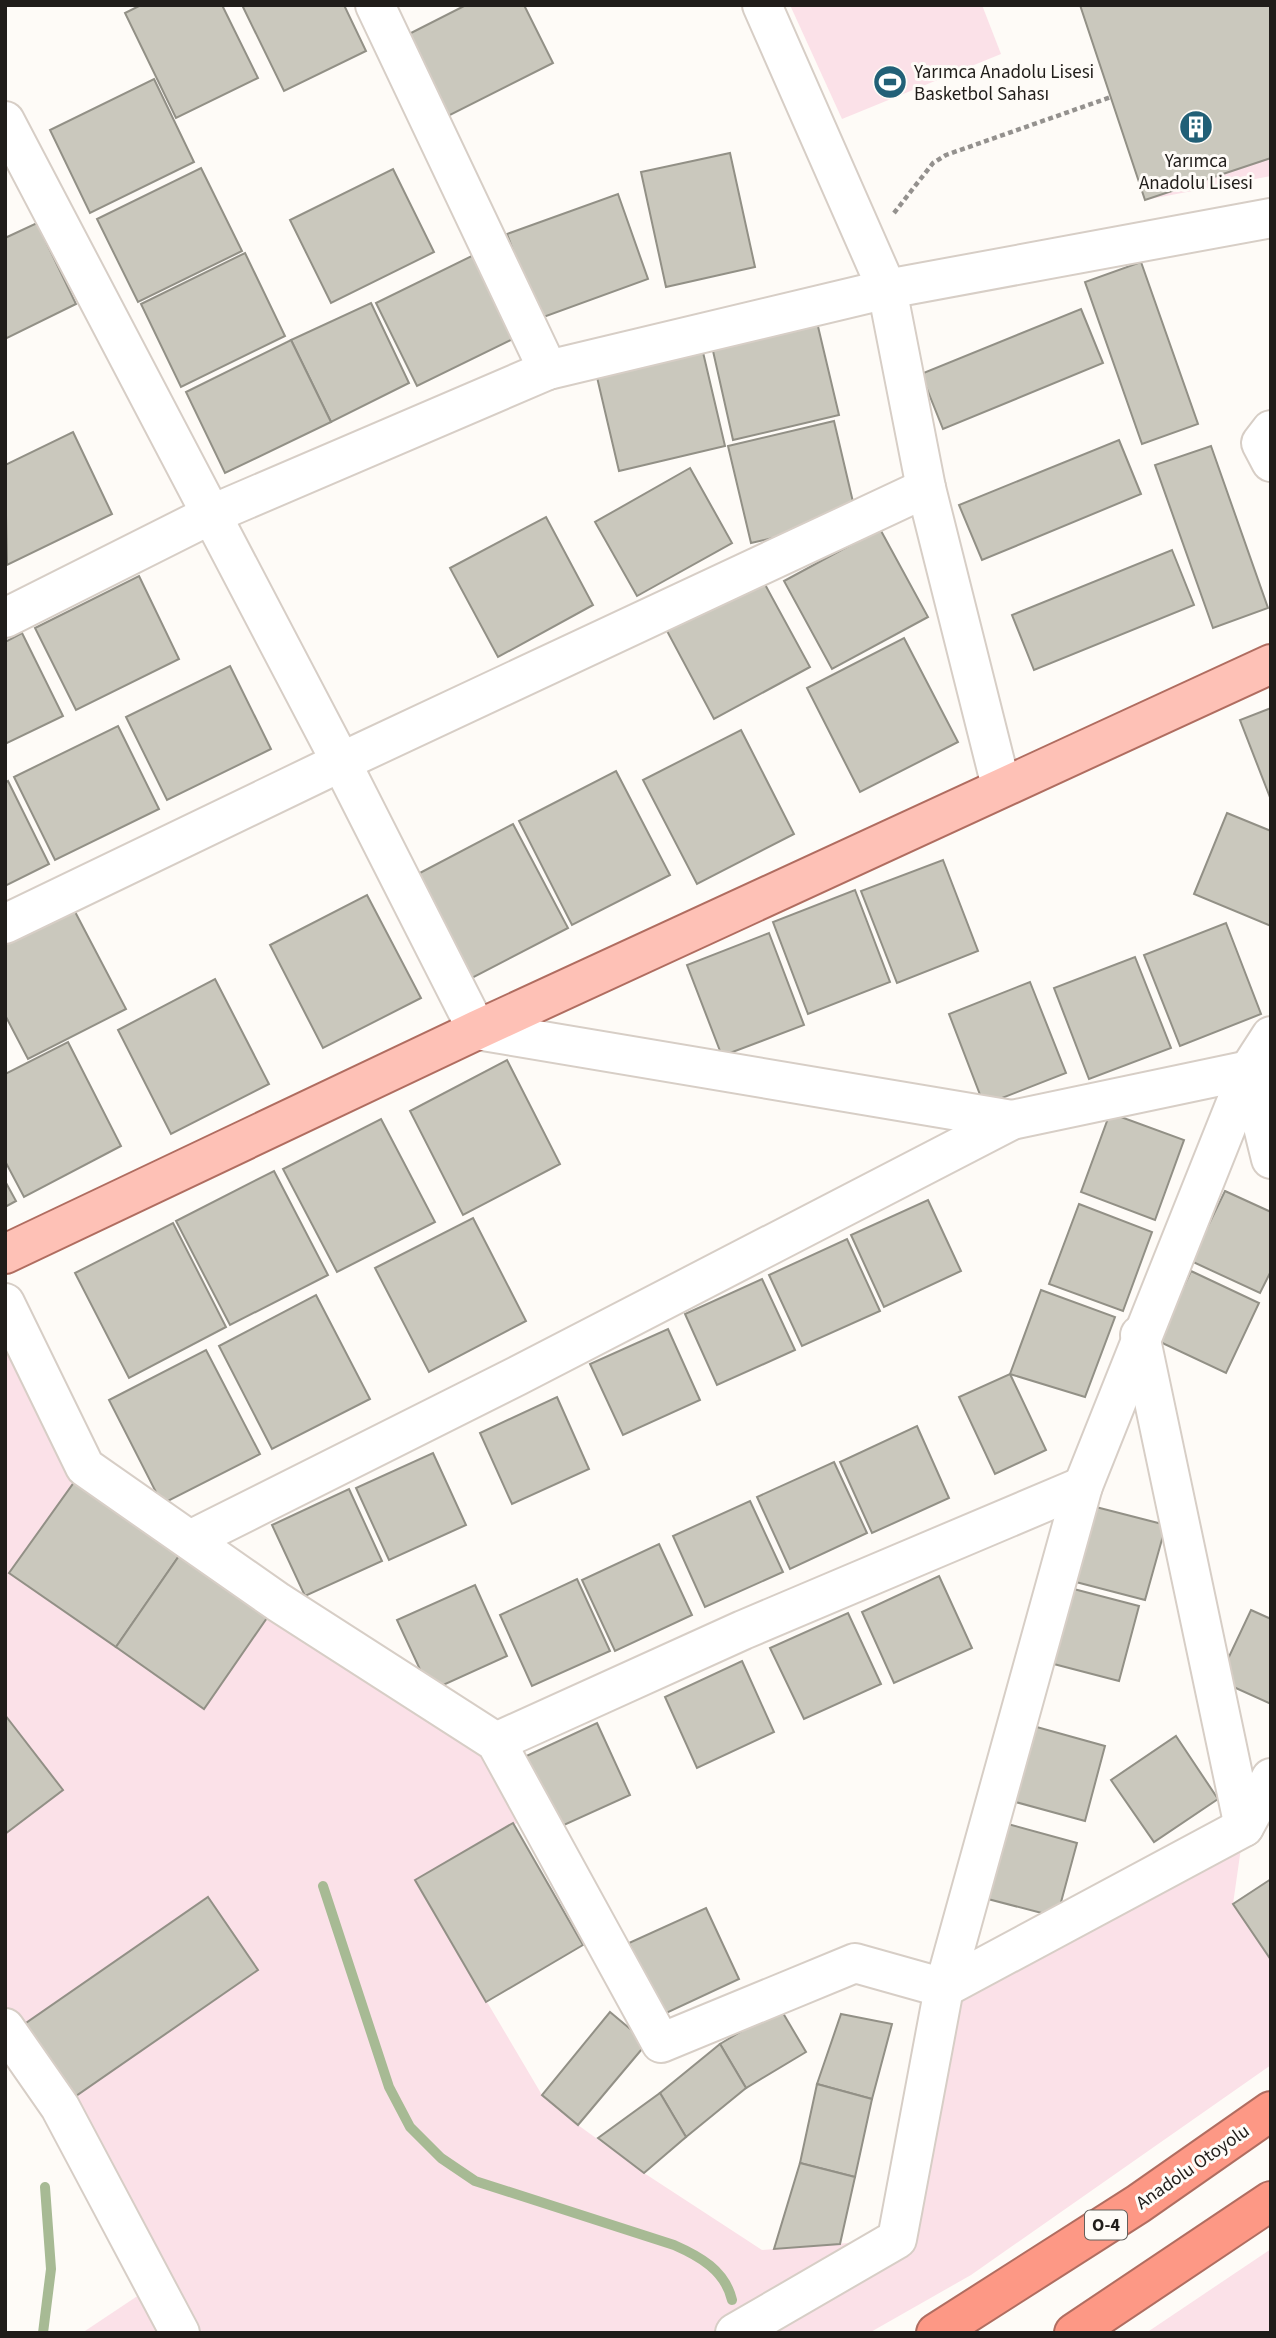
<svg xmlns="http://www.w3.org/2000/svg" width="1276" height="2338" font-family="'Source Sans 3',sans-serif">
<rect width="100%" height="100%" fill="#fefbf7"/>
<g fill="#fbe1e8">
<polygon points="790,5 982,5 1001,54 842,119"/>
<polygon points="1271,158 1271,176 1145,200"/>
<polygon points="5,1303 85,1467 10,1573 204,1708 278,1602 496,1742 535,1813 415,1880 542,2095 578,2125 644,2173 762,2250 897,2239 944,1988 1244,1827 1233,1904 1271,1960 1271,2065 971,2275 869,2333 183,2333 60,2107 258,1969 208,1897 10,2034 5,2028 5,1834 63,1790 5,1715"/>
<polygon points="1271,2249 1271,2333 1146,2333"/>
<polygon points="154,2285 180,2333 82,2333"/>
</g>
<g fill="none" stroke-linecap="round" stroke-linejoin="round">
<g stroke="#a7ba94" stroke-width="10">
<path d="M323 1886 389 2087 410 2127 441 2158 475 2181 674 2245C699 2256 725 2270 732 2300"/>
<polyline points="43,2333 51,2269 45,2187"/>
</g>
</g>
<g fill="#cac8bd" stroke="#929086" stroke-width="2">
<polygon points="141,5 222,5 258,78 176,118 125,13"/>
<polygon points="242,5 344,5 366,51 284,91"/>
<polygon points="466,5 524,5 553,63 448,116 407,35"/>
<polygon points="1080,5 1271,5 1271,158 1145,200"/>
<polygon points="154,79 194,162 90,213 50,130"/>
<polygon points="730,153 755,267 666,287 641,172"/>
<polygon points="201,168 242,251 138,302 97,219"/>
<polygon points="393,169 434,252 331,303 290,220"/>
<polygon points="618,194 648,279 538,319 507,234"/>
<polygon points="37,223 76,304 5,339 5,238"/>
<polygon points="480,252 521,335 417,386 376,303"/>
<polygon points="245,253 285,336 181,387 141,304"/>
<polygon points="1141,262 1198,424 1142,444 1085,282"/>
<polygon points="371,303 409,383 331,422 291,340"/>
<polygon points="1081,309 1103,363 943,429 921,374"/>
<polygon points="816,318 839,415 733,440 711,342"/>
<polygon points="291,340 331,422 225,473 186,392"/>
<polygon points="702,348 725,446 619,471 596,373"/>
<polygon points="834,421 857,519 751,543 728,446"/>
<polygon points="73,432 112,514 7,565 5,465"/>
<polygon points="1119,440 1141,494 982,560 959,505"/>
<polygon points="1211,446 1268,608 1213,628 1155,465"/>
<polygon points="690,468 732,543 637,596 595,522"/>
<polygon points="546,517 593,605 498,657 450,568"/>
<polygon points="880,529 928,617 832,669 784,581"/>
<polygon points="1172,550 1194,605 1034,670 1012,615"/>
<polygon points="139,576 179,659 76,710 35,628"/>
<polygon points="762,579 810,667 714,719 667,631"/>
<polygon points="22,633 63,716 5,744 5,642"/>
<polygon points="904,638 958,742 860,792 807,688"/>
<polygon points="230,666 271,749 167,800 126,717"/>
<polygon points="1271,708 1271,800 1240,720"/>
<polygon points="118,726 159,809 55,860 14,777"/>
<polygon points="741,730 794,834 697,884 643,780"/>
<polygon points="616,771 670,875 572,925 519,821"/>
<polygon points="8,781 49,864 5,886 5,783"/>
<polygon points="1227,813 1271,831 1271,926 1194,894"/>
<polygon points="513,824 568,928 470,979 416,875"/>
<polygon points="943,860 978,951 897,983 861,891"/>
<polygon points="855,890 890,982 808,1014 773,922"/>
<polygon points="367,895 421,998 323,1048 270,945"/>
<polygon points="72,906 126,1009 28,1059 5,1015 5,940"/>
<polygon points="1226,923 1261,1014 1180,1046 1144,955"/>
<polygon points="769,933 804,1025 722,1056 687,965"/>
<polygon points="1135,957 1171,1048 1089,1079 1054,988"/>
<polygon points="215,979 269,1084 171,1134 118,1030"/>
<polygon points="1030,982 1066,1073 984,1105 949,1014"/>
<polygon points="68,1042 121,1146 24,1197 5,1161 5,1074"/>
<polygon points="507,1060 560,1164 463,1215 410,1111"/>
<polygon points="1110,1113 1184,1140 1155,1220 1081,1192"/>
<polygon points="381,1119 435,1222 337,1272 283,1169"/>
<polygon points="274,1171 328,1275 230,1325 176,1221"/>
<polygon points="5,1181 16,1201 5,1207"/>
<polygon points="1225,1191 1271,1212 1271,1271 1260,1293 1191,1261"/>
<polygon points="928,1200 961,1271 884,1307 851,1235"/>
<polygon points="1079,1204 1152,1232 1123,1311 1049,1284"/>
<polygon points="473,1218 526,1321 429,1372 375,1268"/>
<polygon points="173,1223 226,1327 129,1378 75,1273"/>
<polygon points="847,1239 880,1311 802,1346 769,1275"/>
<polygon points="1191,1271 1259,1303 1226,1373 1158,1341"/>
<polygon points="762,1279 795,1350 717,1385 685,1314"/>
<polygon points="1041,1290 1115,1317 1085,1397 1010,1374"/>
<polygon points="316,1295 370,1399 272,1449 219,1346"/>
<polygon points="668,1329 700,1400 623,1435 590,1364"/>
<polygon points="206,1350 260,1454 162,1504 109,1400"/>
<polygon points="1010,1374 1046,1450 995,1474 959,1397"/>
<polygon points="557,1397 589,1469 512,1504 480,1433"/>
<polygon points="917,1426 949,1498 872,1533 840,1462"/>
<polygon points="433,1453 466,1525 389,1560 356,1488"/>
<polygon points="834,1462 867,1533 790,1569 757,1497"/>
<polygon points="85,1467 190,1540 116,1647 9,1573"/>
<polygon points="349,1489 382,1561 305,1596 272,1525"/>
<polygon points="750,1501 783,1572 705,1607 673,1536"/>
<polygon points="1092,1506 1166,1525 1145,1600 1072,1581"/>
<polygon points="190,1540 278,1602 204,1709 116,1647"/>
<polygon points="659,1544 692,1615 615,1651 582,1580"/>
<polygon points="939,1576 972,1648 894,1683 862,1612"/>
<polygon points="577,1579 610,1651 532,1686 500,1615"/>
<polygon points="475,1585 507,1656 430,1691 397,1620"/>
<polygon points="1066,1587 1139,1606 1119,1681 1046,1662"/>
<polygon points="1251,1610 1271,1619 1271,1704 1218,1680"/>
<polygon points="848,1613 881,1684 804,1719 770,1648"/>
<polygon points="742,1661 774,1732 697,1768 665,1697"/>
<polygon points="5,1715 63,1790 5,1834"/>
<polygon points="597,1723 630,1795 553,1830 520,1759"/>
<polygon points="1033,1726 1105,1746 1085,1821 1012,1801"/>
<polygon points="1176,1736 1218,1799 1154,1842 1111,1780"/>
<polygon points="513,1823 583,1945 486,2002 415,1880"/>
<polygon points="1004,1823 1077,1843 1057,1917 984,1898"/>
<polygon points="1271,1879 1271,1960 1233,1904"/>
<polygon points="208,1897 258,1970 60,2107 10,2034"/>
<polygon points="706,1908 739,1979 662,2015 629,1943"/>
<polygon points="780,2008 806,2052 746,2088 720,2044"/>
<polygon points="610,2012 647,2043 578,2125 542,2095"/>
<polygon points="841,2014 892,2024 872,2099 817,2084"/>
<polygon points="720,2044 746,2088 686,2137 660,2093"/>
<polygon points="817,2084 872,2099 855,2177 800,2163"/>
<polygon points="660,2093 686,2137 644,2173 598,2138"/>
<polygon points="800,2163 855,2177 840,2244 774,2249"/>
</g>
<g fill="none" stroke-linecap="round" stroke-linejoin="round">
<g stroke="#d7cec6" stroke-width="42">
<g id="minor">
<polyline points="375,5 548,370"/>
<polyline points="762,5 887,289 926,488 1001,786"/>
<polyline points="5,121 341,762 477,1030 1012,1120"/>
<polyline points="1271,430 1261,443 1271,462"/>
<polyline points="5,618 210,515 548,370 887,289 1271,218"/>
<polyline points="5,924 341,762 926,488"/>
<polyline points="5,1303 85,1467 278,1602 496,1742 661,2043 855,1963 944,1988 1244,1827 1271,1778"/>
<polyline points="1140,1335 1244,1827"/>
<polyline points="190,1540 517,1376 1012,1120 1249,1070 1271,1159"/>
<polyline points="496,1742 743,1630 1083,1486"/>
<polyline points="5,2028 60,2107 180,2333"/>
<polyline points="735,2333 897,2239 944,1988 1083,1486 1249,1070 1271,1036"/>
</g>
</g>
<g stroke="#b06d60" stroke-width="42">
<polyline id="major" points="5,1254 477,1030 1271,664"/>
</g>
<g stroke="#b06d60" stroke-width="42">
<g id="highway">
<polyline points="936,2333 1138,2204 1271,2111"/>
<polyline points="1074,2333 1271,2201"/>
</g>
</g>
<polyline stroke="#94918e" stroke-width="4.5" stroke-dasharray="5 3.5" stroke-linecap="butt" points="894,213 933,163 946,155 1111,97"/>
<use href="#minor" stroke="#fff" stroke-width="38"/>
<use href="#major" stroke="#fec1b6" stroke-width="38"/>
<use href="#highway" stroke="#fd9885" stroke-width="38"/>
</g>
<defs>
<g id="stadium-disc" transform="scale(1.75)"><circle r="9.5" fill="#226077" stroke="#fefbf7"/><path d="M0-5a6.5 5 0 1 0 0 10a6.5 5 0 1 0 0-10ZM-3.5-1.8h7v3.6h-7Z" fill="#fff"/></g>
<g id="building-disc" transform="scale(1.75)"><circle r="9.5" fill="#226077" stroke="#fefbf7"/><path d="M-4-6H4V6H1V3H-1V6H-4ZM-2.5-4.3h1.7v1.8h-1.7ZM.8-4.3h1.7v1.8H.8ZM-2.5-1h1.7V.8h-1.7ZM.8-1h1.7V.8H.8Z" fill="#fff"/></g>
</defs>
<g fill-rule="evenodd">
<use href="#stadium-disc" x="890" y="82"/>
<use href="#building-disc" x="1196" y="127"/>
</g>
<g text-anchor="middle" stroke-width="6" stroke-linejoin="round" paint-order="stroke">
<rect fill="#fefbf7" stroke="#63605c" stroke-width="2" x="1085" y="2210.5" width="42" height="29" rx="5"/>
<g font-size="18" font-weight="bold" fill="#201d1a">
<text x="1106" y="2231">O-4</text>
</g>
<g font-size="19" fill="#201d1a" stroke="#fefbf7" text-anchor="start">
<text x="914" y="78">Yarımca Anadolu Lisesi<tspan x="914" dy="22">Basketbol Sahası</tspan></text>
<text x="1196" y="167" text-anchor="middle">Yarımca<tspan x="1196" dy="22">Anadolu Lisesi</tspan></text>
</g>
<g font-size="19" fill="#201d1a" stroke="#fefbf7">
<text transform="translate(1192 2166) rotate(-35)" y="7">Anadolu Otoyolu</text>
</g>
</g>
<rect width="1276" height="2338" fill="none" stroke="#201d1a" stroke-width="14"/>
</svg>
